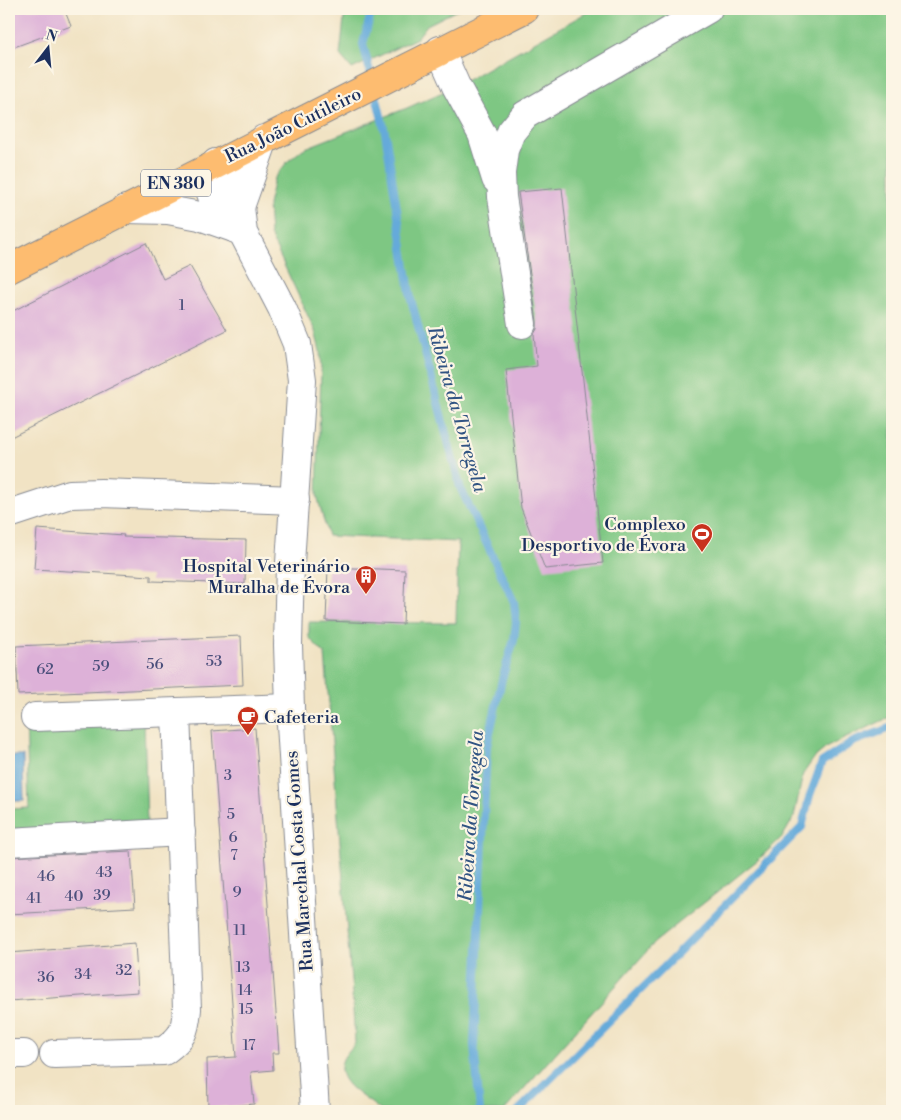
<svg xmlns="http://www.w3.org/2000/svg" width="901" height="1120" font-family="'Libre Bodoni',serif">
<rect width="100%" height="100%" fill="#fcf5e5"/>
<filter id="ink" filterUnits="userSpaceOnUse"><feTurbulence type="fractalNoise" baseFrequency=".02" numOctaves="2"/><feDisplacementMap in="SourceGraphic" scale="10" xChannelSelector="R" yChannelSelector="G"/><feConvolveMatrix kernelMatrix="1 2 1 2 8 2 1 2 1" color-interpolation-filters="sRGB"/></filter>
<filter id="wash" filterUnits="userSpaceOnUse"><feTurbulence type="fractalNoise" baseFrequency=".0096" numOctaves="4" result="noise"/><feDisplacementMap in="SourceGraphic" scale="20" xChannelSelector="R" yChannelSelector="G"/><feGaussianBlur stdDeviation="1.12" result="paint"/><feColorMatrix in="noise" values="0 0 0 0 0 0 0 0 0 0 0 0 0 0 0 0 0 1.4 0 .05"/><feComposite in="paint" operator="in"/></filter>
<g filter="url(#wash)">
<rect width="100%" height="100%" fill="#f1e3c4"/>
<g fill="#7ec783" stroke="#4c7b70">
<polygon points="345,9 459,9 427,25 417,38 352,69 340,55"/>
<path d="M593 9H892V716L827 747 814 758 803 774 794 817 783 836 759 859 655 942 504 1111H381C367 1097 332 1084 343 1059 346 1053 352 1048 355 1043L352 993 325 654 309 638V622L456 623 458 542 328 536 317 495 321 371 320 351 315 331 270 235 268 205 274 179 287 162 303 149 407 108 456 86Z"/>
<polygon points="144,718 147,826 9,830 9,809 29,808 26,722"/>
</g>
<polygon fill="#65aada" stroke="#406c9c" points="9,756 23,756 24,801 9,801"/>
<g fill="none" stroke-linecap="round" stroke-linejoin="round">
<g stroke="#65aada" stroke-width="8">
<polyline points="372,80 363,44 372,9"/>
<polyline points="375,91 385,132 411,299 460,487 514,602 516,622 514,640 502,679 487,746 474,1045 480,1111"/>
<polyline points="518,1111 664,967 802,827 810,795 822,762 853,742 892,727"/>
</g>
</g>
<g id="blocks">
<g fill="#ddb1d8">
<polygon points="9,9 64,9 71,26 9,49"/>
<polygon points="562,188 603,563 545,569 521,508 506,370 537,366 534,334 537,329 537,322 518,192"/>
<polygon points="146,243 163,279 190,266 227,330 9,438 9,313"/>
<polygon points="37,529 124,535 123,537 246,540 245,584 151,581 151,576 34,569"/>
<polygon points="328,567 405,570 403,624 326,621"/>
<polygon points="241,636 243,685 18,695 16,646"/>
<polygon points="255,728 279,1053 272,1053 273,1070 251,1072 254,1104 208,1108 207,1059 236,1057 212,731"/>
<polygon points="131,851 135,907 9,914 9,857"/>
<polygon points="135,943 138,992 9,1001 9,953"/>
</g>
</g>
</g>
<g filter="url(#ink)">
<use href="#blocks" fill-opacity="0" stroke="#868991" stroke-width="1"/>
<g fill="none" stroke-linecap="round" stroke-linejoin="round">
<g stroke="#868991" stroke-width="30">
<g id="minor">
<polyline points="440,50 456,86 482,134 496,179"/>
<polyline points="216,163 232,183 240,207 243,233 282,308 297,344 302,380 290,563 288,645 290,708 315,1111"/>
<polyline points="216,163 209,187 217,211 236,229"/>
<polyline points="240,207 264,139"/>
<polyline points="126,209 168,210 200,216 234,228"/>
<polyline points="522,324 502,197 501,173 504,150 511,132 525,115 708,9"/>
<polyline points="9,514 70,494 101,493 295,500"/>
<polyline points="35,717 290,708"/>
<polyline points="9,842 181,832"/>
<polyline points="9,1054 24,1054"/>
<path d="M54 1054 164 1051C183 1037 185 1032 187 1009L176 713"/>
</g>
</g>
<g stroke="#868991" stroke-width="30">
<polyline id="major" points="9,269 524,9"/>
</g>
<use href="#minor" stroke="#fff" stroke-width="28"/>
<use href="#major" stroke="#fdbc6f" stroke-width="28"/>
</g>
</g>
<defs>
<g id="stadium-pin" transform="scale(1.125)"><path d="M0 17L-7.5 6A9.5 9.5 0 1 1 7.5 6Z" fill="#c8321e" stroke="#fcf5e5"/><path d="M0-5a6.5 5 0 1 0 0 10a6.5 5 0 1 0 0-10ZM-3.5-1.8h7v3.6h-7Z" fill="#fff"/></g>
<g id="building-pin" transform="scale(1.125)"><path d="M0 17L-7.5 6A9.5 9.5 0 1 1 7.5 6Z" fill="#c8321e" stroke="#fcf5e5"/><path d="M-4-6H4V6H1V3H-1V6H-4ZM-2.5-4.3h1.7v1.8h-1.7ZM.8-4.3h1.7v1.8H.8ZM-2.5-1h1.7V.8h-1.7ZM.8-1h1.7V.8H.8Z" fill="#fff"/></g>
<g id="cafe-pin" transform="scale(1.125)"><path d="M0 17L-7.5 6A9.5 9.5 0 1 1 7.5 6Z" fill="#c8321e" stroke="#fcf5e5"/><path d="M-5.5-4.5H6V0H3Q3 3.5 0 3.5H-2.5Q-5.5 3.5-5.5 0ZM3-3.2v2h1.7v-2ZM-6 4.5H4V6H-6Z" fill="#fff"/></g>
</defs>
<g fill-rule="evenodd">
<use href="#stadium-pin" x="702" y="534"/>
<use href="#building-pin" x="366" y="576"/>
<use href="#cafe-pin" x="248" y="717"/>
</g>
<g text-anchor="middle" stroke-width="4.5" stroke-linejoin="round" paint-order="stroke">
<g font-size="15" fill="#4c507c">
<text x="182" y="310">1</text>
<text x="214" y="666">53</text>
<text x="155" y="669">56</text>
<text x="101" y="671">59</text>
<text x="45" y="674">62</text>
<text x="228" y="780">3</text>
<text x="231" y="819">5</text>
<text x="233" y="842">6</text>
<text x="234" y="860">7</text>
<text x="104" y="877">43</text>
<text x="46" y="881">46</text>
<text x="237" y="897">9</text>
<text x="102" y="900">39</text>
<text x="74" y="901">40</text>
<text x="34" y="903">41</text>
<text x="240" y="935">11</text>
<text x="243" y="972">13</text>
<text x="124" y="975">32</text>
<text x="83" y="979">34</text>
<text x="46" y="982">36</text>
<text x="245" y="995">14</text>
<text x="246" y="1014">15</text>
<text x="249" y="1050">17</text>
</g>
<rect fill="#fcf5e5" stroke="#5e6a86" stroke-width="1" x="141" y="169.5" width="70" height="27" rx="4"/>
<g font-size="16" font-weight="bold" fill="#1b2f5e">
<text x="176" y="189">EN 380</text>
</g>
<g font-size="18" fill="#1b2f5e" stroke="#fcf5e5">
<text transform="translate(293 125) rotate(-26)" y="6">Rua João Cutileiro</text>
<text transform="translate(299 861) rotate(-94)" y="6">Rua Marechal Costa Gomes</text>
</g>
<g font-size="18" fill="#1b2f5e" stroke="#fcf5e5" text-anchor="end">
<text x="686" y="530">Complexo<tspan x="686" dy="21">Desportivo de Évora</tspan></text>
<text x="350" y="572">Hospital Veterinário<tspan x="350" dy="21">Muralha de Évora</tspan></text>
<text x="264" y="723" text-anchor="start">Cafeteria</text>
</g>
<g font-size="19" font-style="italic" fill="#315483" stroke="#fcf5e5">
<text transform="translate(458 409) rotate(74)" y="7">Ribeira da Torregela</text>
<text transform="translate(470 816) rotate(-86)" y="7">Ribeira da Torregela</text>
</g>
</g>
<rect width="901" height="1120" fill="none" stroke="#fcf5e5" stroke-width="30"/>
<g transform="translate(48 48) rotate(16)" stroke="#fcf5e5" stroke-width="4" paint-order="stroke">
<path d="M0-4L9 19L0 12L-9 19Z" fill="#1b2f5e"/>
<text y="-8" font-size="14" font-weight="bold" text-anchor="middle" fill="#1b2f5e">N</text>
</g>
</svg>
